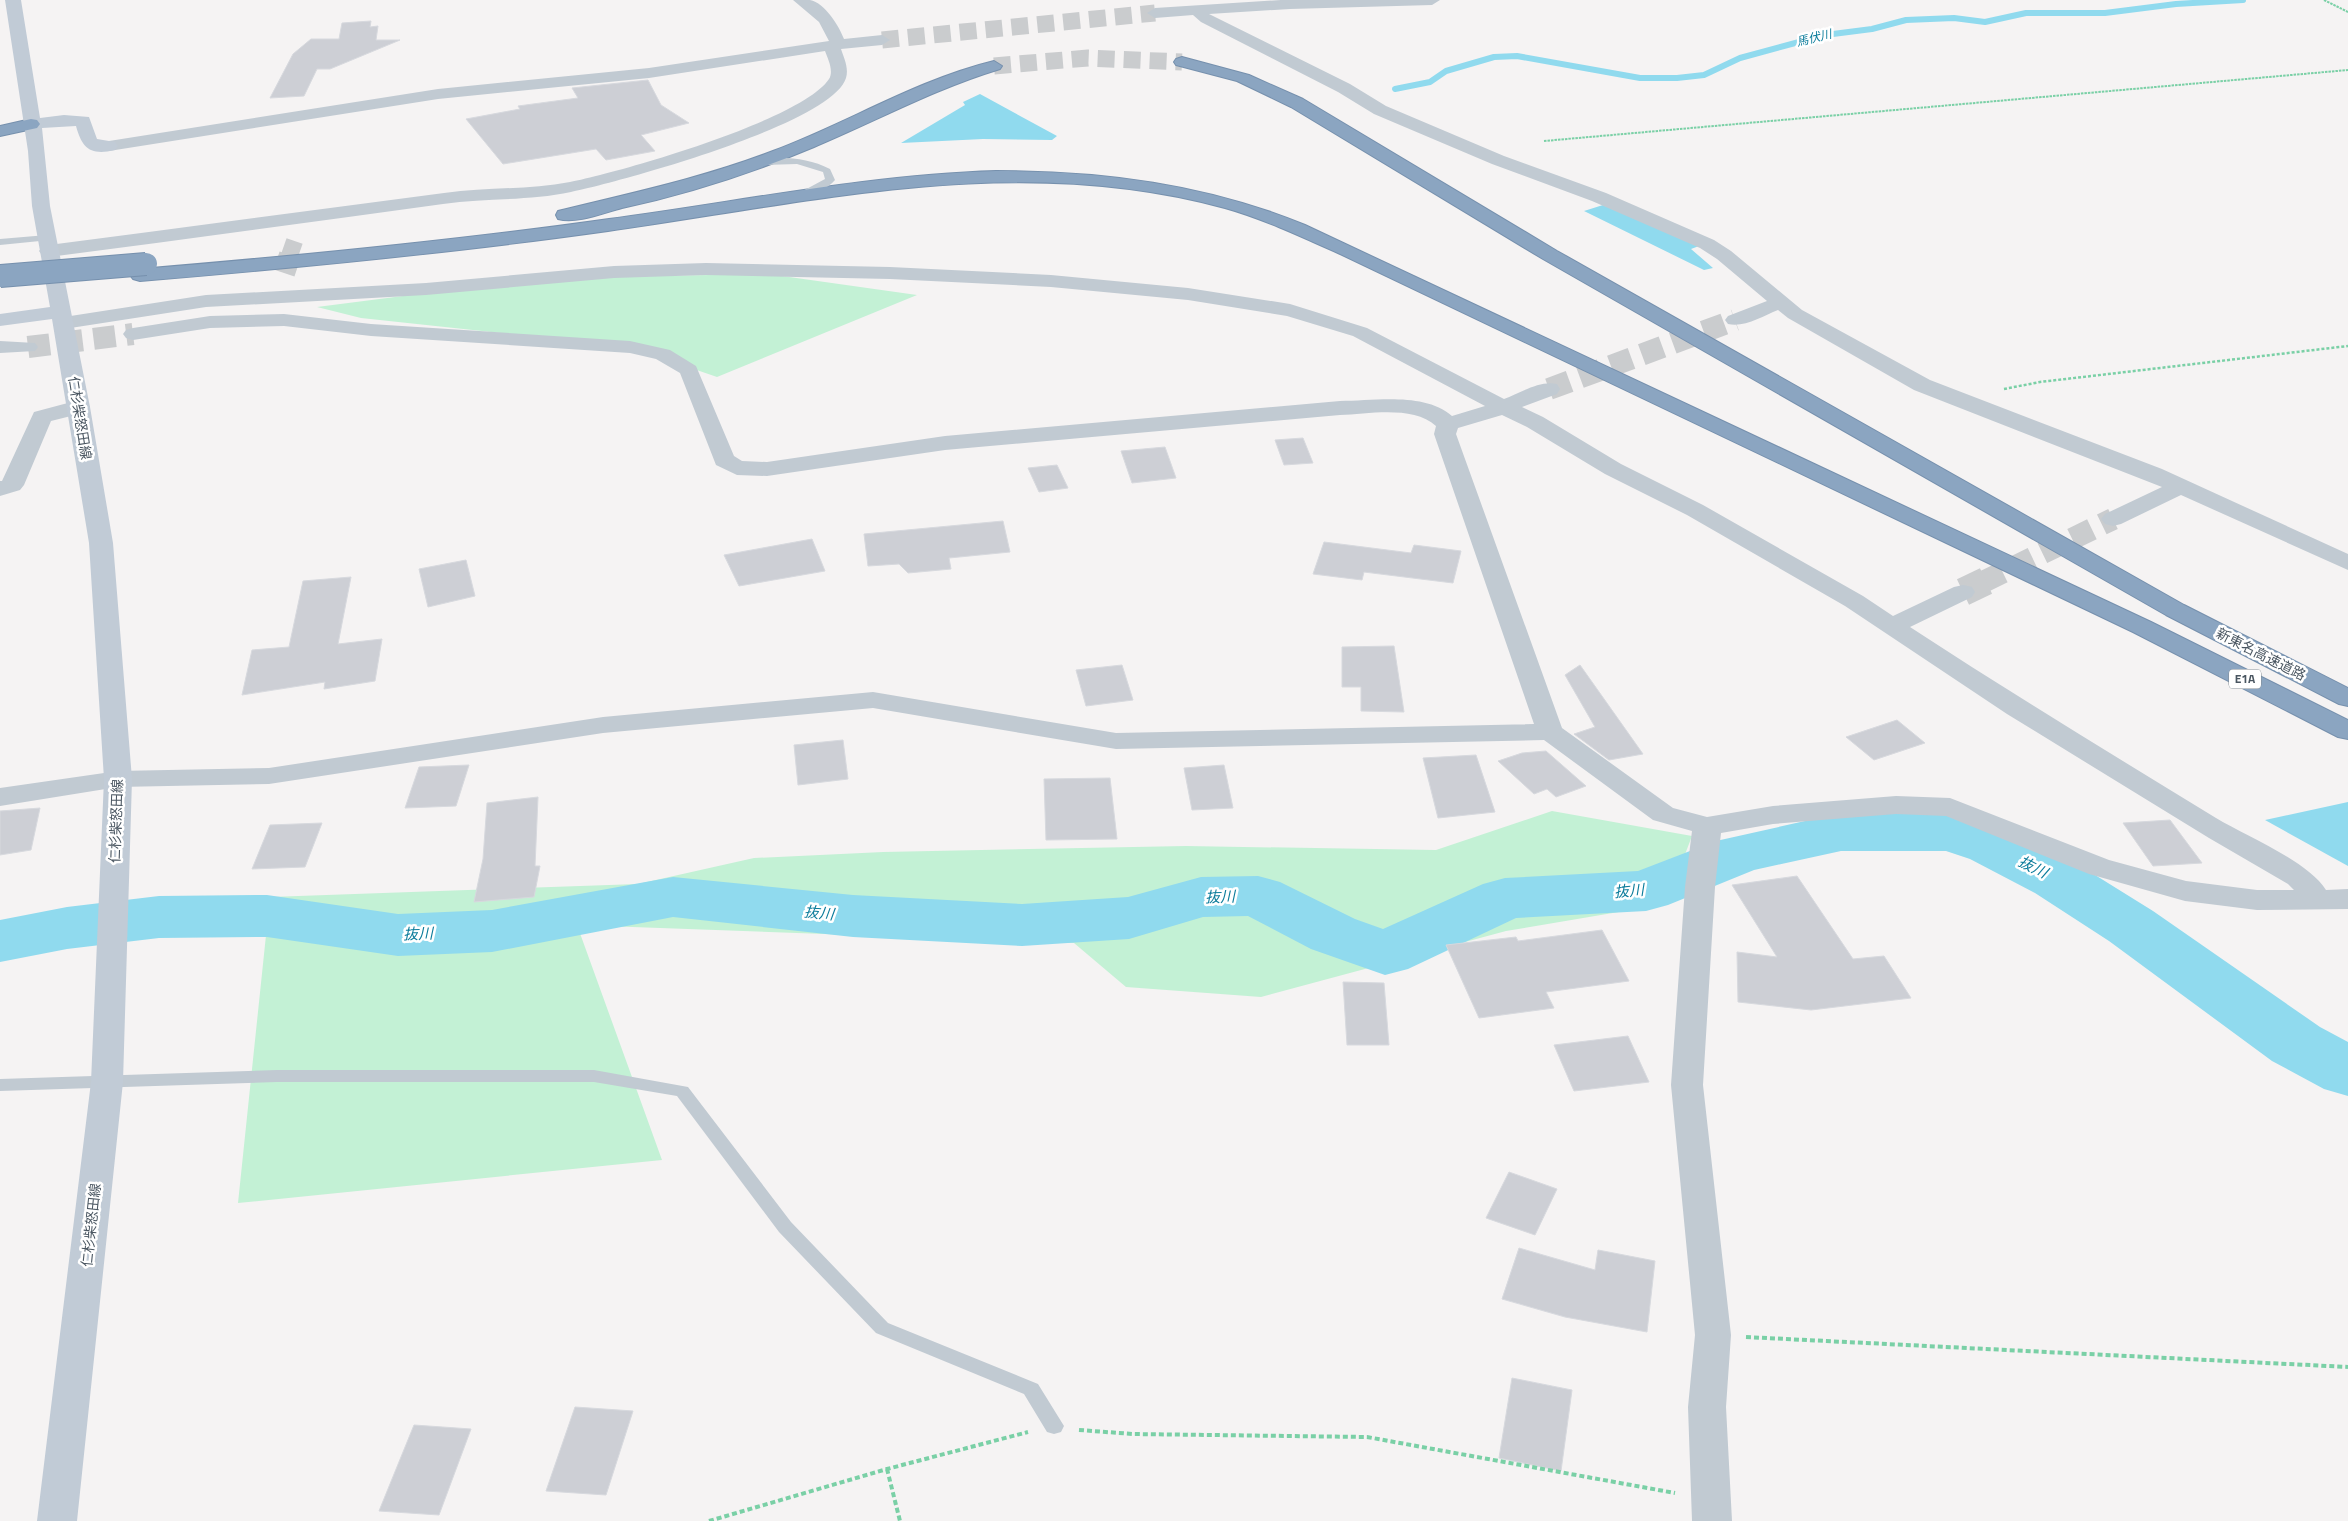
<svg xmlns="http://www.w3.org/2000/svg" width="2348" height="1521" font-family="'Titillium Web','Noto Sans JP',sans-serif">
<rect width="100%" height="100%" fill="#f5f3f3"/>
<g fill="#c3f1d5">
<polygon points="768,274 917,295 717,377 630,347 361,318 317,307 543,278"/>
<polygon points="1552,811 1692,836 1666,904 1506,931 1261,997 1126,987 1074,943 577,925 662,1160 238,1203 270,897 638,884 754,858 883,852 1186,846 1436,850"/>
</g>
<g fill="#90daee">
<polygon points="980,94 1057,136 1052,140 983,139 901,143 965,105 963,102"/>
<polygon points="1603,205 1699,246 1691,249 1713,268 1704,270 1584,211"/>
<polygon points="2348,802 2348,866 2265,820"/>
</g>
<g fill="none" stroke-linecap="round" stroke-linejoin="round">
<polyline stroke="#90daee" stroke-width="6" points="1395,89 1430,82 1446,71 1494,57 1517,56 1640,78 1677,78 1704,75 1740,58 1825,35 1872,29 1906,20 1954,18 1985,22 2026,13 2105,13 2176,4 2243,0"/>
<polygon fill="#90daee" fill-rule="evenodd" points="1841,813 1952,813 2012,833 2079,865 2153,911 2320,1027 2348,1042 2348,1096 2324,1089 2272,1061 2109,941 2035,893 1970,859 1946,851 1841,851 1754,870 1668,905 1646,911 1516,918 1408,969 1385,975 1311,949 1248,916 1203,917 1129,939 1022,946 853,937 673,917 492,952 398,956 267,937 159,938 67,949 0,962 0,920 67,907 159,896 267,895 398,914 492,910 673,877 853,895 1022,904 1128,897 1201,877 1258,876 1280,882 1355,919 1383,929 1483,884 1505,878 1638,871 1716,841"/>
</g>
<g fill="#cdcfd5" stroke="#d7d9de">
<polygon points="371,21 370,27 378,26 376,40 400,40 330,69 317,69 304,96 270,98 293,54 311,39 339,39 342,23"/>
<polygon points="648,80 661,105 689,123 641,135 655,151 606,160 596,149 503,164 466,119 520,109 518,106 578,98 572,88"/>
<polygon points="1303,438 1313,463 1284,465 1275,440"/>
<polygon points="1165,447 1176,478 1132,483 1121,451"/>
<polygon points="1057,465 1068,488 1039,492 1028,468"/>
<polygon points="1003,521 1010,552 949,558 951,569 908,573 899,564 868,566 864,534"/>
<polygon points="812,539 825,571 739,586 724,555"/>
<polygon points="1324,542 1411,553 1414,545 1461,551 1453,583 1364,572 1362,580 1313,574"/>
<polygon points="466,560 475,596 428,607 419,569"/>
<polygon points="351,577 338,644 382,639 375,681 324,689 325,682 242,695 252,650 289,647 303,581"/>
<polygon points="1394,646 1404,712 1361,711 1361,687 1342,687 1342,647"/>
<polygon points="1122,665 1133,700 1086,706 1076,670"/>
<polygon points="1580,665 1643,754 1609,760 1574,734 1595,727 1565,675"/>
<polygon points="1897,720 1925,743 1874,760 1846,737"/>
<polygon points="843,740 848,779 798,785 794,745"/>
<polygon points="1546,751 1586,786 1556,797 1547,789 1534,794 1498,761 1522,753"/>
<polygon points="1476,755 1495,812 1438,818 1423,758"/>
<polygon points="469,765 456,806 405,808 419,767"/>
<polygon points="1224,765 1233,808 1192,810 1184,768"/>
<polygon points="1110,778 1117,839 1046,840 1044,779"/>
<polygon points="538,797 535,866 540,866 534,897 474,902 483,859 487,803"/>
<polygon points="40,808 31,850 0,855 0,811"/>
<polygon points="2170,820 2202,863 2153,866 2123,823"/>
<polygon points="322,823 305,867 252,869 270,825"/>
<polygon points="1797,876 1853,959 1884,956 1911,998 1811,1010 1738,1002 1737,952 1777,957 1732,885"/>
<polygon points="1602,930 1629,981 1546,992 1554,1008 1479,1018 1446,945 1516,937 1518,941"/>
<polygon points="1343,982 1384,983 1389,1045 1347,1045"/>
<polygon points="1628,1036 1649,1082 1574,1091 1554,1045"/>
<polygon points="1509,1172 1557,1189 1535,1235 1486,1218"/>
<polygon points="1519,1248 1595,1270 1598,1250 1655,1261 1647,1332 1565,1317 1502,1299"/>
<polygon points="1512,1378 1572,1390 1561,1471 1499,1458"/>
<polygon points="575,1407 633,1411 606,1495 546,1491"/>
<polygon points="414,1425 471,1429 439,1515 379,1511"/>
</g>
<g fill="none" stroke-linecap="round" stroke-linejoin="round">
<g stroke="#caccce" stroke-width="17" stroke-dasharray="17 9" stroke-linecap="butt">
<polyline points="882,40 1155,13"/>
<polyline points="289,257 297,234"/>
</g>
<g stroke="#caccce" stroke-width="22" stroke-dasharray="22 11" stroke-linecap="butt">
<polyline points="284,273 290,255"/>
<polyline points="28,347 133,334"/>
<polyline points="1549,389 1735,320"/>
<polyline points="1983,582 2113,519"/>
</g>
<polyline stroke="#caccce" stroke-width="28" stroke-dasharray="28 14" stroke-linecap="butt" points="1963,592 1986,581"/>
<polyline stroke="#caccce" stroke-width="17" stroke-dasharray="17 9" stroke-linecap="butt" points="994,66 1088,58 1182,62"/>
<g stroke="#7690ad" stroke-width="2">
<g id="highway">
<polygon points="1182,57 1249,75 1303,99 1557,251 2184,605 2348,688 2348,706 2339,704 2166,615 1543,259 1291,107 1237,81 1176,65 1174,62 1176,59"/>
<path d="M994 61 1002 66 1000 69C934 89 876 121 814 147 752 173 687 194 622 208 603 213 577 224 558 219L556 215 558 211C631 193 703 178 773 151 848 123 916 80 994 61Z"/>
<polygon points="31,119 37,120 40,124 37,128 0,136 0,126"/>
<path d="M996 171C1102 171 1206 184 1305 225L2151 622 2348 720V739L2338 737 2133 632 1338 253C1301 237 1264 219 1225 208 1017 151 814 202 608 231 452 253 296 268 140 281L133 279 130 275 133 271 140 269C297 256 453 241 609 219 738 202 865 175 996 171Z"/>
</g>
</g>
<g stroke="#7ad0a6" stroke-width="2" stroke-dasharray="2.5 1" stroke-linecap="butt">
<polyline points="2324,0 2348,12"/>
<polyline points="1544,141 2348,70"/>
</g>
<polyline stroke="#7ad0a6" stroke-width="2.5" stroke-dasharray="3 2" stroke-linecap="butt" points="2004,389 2040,382 2348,346"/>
<g stroke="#7ad0a6" stroke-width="4" stroke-dasharray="5 3" stroke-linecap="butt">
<polyline points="1746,1337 2348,1367"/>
<polyline points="1079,1430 1133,1434 1367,1437 1675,1493"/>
<polyline points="887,1469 900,1521"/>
<polyline points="709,1521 887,1469 1028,1432"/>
</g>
<g fill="#c1cad2" fill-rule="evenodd">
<path d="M773 158C793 157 812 160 830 169L835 180C827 189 811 198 799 197V193L825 179 823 172 797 164 764 165 760 162Z"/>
<polygon points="47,235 50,236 50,240 0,245 0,239"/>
<polygon points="277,1070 594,1070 688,1087 791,1222 888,1323 1038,1384 1064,1426 1061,1432 1054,1434 1047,1432 1024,1394 876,1333 779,1232 677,1096 594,1082 277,1082 0,1091 0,1079"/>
</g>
<g fill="#c1cad2" fill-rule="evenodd">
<path d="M793 0C798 0 805 0 810 0 825 3 839 26 844 39L882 35 890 40 882 45 841 49C844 58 849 68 846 78 832 124 619 182 571 192 529 201 485 198 443 204 311 222 180 240 49 257L42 255 39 251 42 247 49 245C181 228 313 210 444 193 486 187 529 190 570 182 621 172 802 120 829 79 834 71 828 59 825 51L649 78 438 99 109 151 103 150 100 146 103 142 109 141 438 89 649 68 829 41 819 22Z"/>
<path d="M1281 0H1440L1432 5 1290 9 1209 14 1350 84 1386 106 1504 156 1606 193 1714 240 1731 251 1802 310 1930 380 2162 469 2348 554V570L2181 495 2121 524 2113 526 2105 524 2101 519 2105 514 2162 487 1914 390 1788 318 1778 310C1763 316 1744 328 1728 324L1725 320 1728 316 1767 301 1717 259 1700 248 1592 201 1492 164 1374 114 1338 92 1201 22 1193 15 1155 18 1147 13 1155 8Z"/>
<path d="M706 263 890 267 1051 275 1188 288 1290 304 1367 328 1504 399C1520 393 1540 380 1557 384L1560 389 1557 394 1522 407 1543 417 1621 464 1703 505 1863 596 1893 616 1954 587 1963 585 1972 587 1975 592 1972 597 1910 627C2011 693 2113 755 2216 818 2246 836 2308 861 2326 890L2348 889V909L2257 910 2185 901 2089 874 1946 816 1896 814 1773 824 1721 833 1715 887 1703 1085 1731 1335 1726 1407 1732 1521H1692L1688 1407 1695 1335 1671 1085 1685 887 1692 831 1653 820 1544 740 1116 749 873 708 603 733 269 784 118 787 0 806V788L118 771 269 768 603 717 873 692 1116 733 1534 724 1434 434 1436 426C1413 405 1369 414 1340 415L945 450 767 476 737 475 716 465 680 373 656 359 630 353 371 336 284 326 210 328 133 340 126 338 123 334 126 330 133 328 210 316 284 314 371 324 630 341 670 350 696 366 734 456 742 461 767 462 945 436 1340 401C1375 401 1424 392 1452 416L1485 406 1353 336 1287 316 1188 300 1051 287 890 279 706 275 614 278 426 295 206 307 64 329 57 327 54 323 57 319 64 317 206 295 426 283 614 266ZM1502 415 1527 427 1605 474 1687 515 1845 606 2007 714 2209 838 2288 884 2294 890H2257L2186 881 2109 860 1950 798 1896 796 1773 806 1707 817 1673 808 1562 728 1456 434 1458 428Z"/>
<polygon points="0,341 35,343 38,347 35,351 0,353"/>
<polygon points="79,400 87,402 90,407 87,412 51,421 24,485 20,490 0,496 0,481 2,481 34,412"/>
</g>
<path fill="#c1cbd6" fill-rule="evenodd" d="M5 0H21L40 118 64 115 89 117 97 139 115 142 118 146 115 150C90 156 82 148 76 126L42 128 50 206 90 407 113 543 132 779 123 1082 77 1521H37L91 1082 104 779 89 543 52 319 0 326V314L50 307 32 206 28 151Z"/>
<use href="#highway" fill="#8ba5c1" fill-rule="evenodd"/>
<g stroke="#7690ad" stroke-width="24" stroke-linecap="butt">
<polyline id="highway-bridge" points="0,276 146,264"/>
</g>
<use href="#highway-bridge" stroke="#8ba5c1" stroke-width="22"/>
</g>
<g text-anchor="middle" stroke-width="5" stroke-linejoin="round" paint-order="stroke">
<g font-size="12" font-style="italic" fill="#0c7c9b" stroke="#fff">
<text transform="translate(1814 38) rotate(-14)" y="4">馬伏川</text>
</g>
<rect fill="#fff" stroke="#808990" stroke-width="1" x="2229" y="669.5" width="32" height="19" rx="4"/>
<g font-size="12" font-weight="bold" fill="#4a5661">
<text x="2245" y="683">E1A</text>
</g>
<g font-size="14" fill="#4a5661" stroke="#fff">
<text transform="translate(80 418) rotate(81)" y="5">仁杉柴怒田線</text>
<text transform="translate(2261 654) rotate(27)" y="5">新東名高速道路</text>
<text transform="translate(116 821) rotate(-88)" y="5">仁杉柴怒田線</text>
<text transform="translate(91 1225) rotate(-84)" y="5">仁杉柴怒田線</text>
</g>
<g font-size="15" font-style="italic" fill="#0c7c9b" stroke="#fff">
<text transform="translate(2033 867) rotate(27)" y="5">抜川</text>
<text transform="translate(1629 891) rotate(-5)" y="5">抜川</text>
<text transform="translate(1220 897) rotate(-2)" y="5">抜川</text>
<text transform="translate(819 913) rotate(6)" y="5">抜川</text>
<text transform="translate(418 934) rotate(-2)" y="5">抜川</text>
</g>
</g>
</svg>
